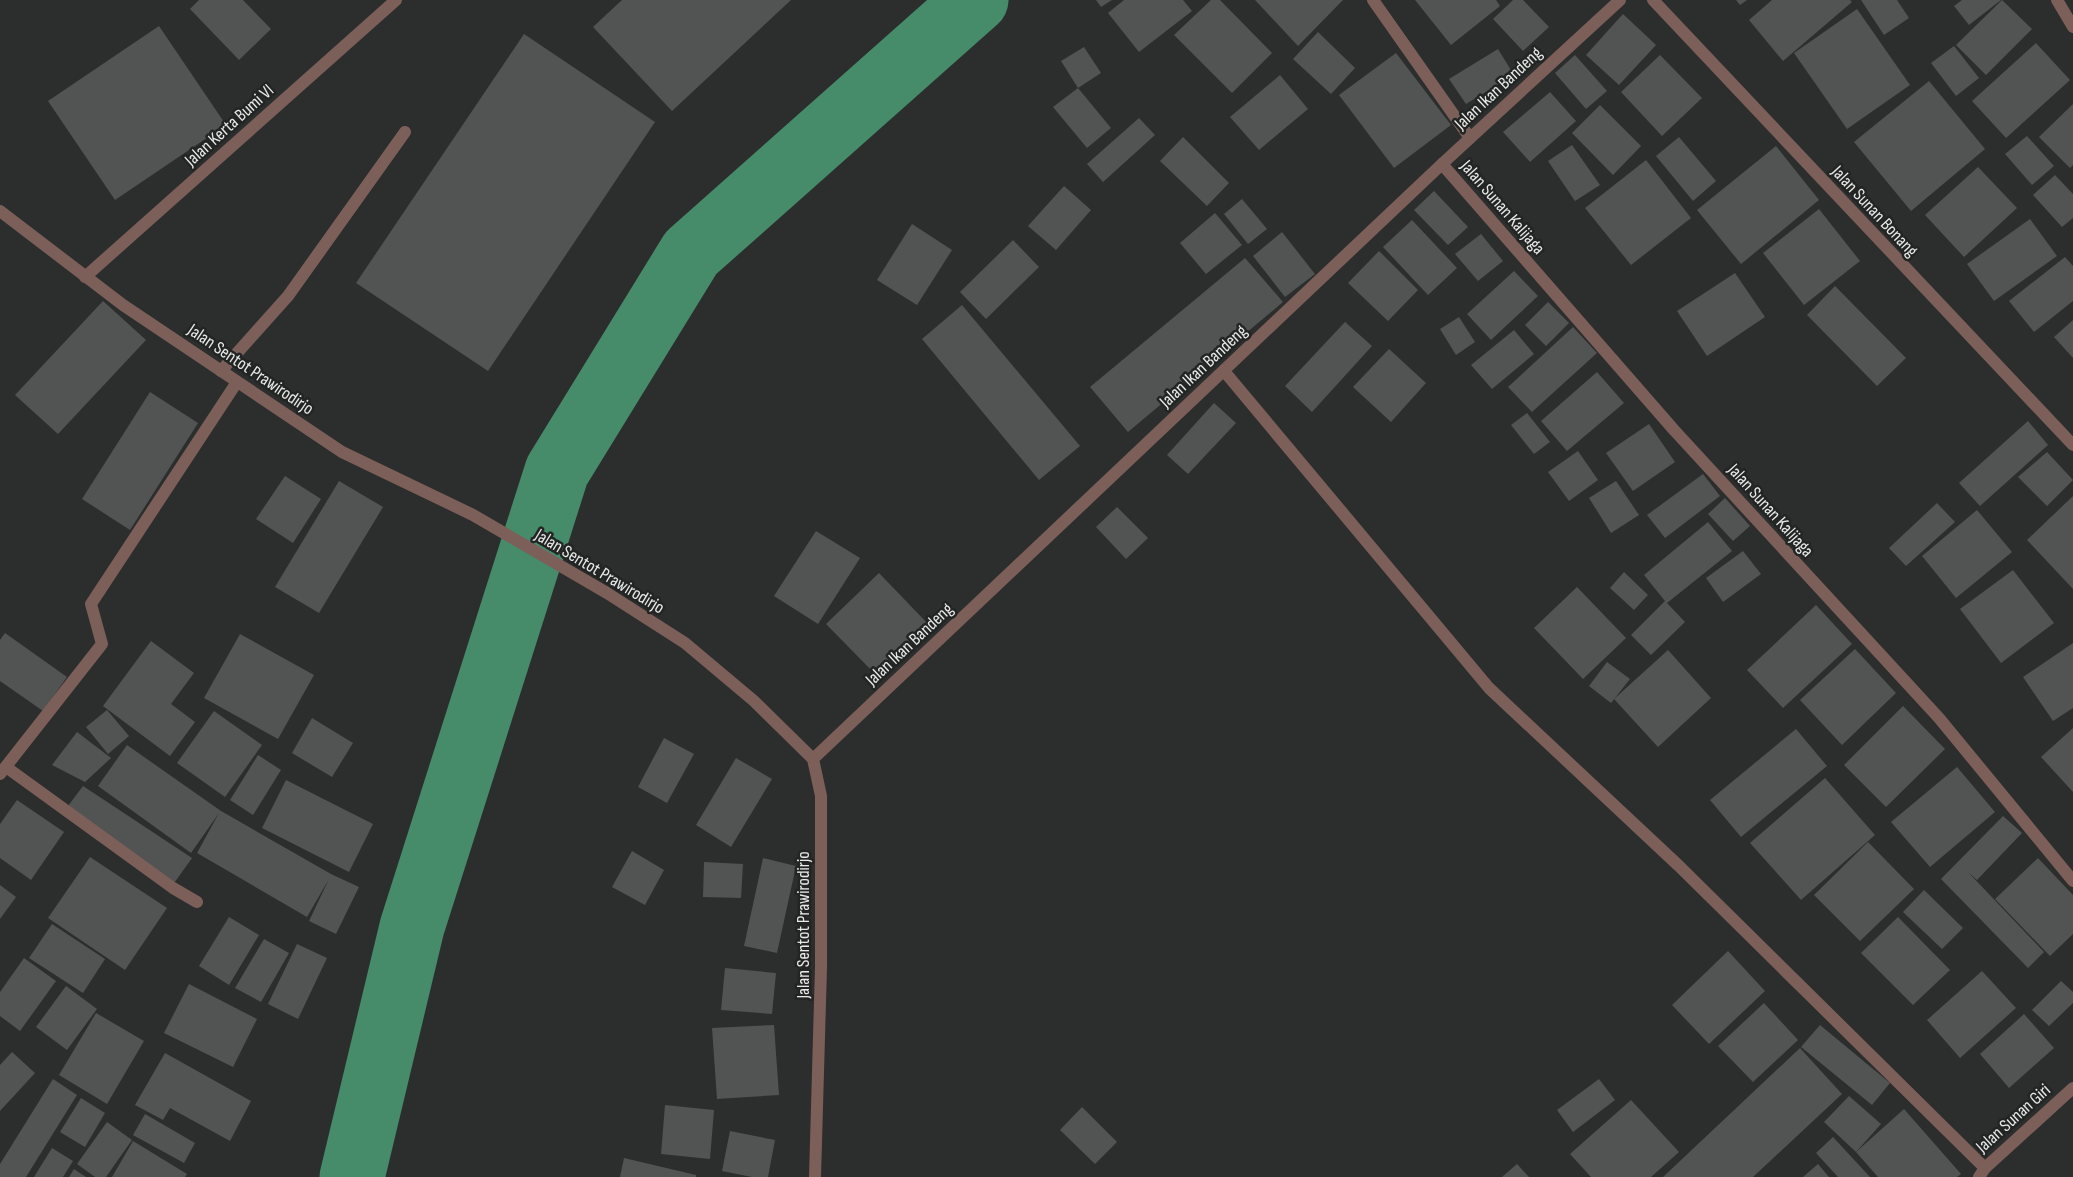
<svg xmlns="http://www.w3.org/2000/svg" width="2073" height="1177" font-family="'Sofia Sans Condensed',sans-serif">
<rect width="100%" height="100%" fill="#2c2e2d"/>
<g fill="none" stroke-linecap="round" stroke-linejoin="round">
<polyline stroke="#468b6a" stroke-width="65" points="352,1177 412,927 557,471 691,253 976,0"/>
</g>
<g fill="#515452">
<polygon points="199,0 243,0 271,29 239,60 190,9"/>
<polygon points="622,0 791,0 672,111 593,27"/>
<polygon points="1096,0 1112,0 1101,7"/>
<polygon points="1124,0 1183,0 1192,11 1139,52 1108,13"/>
<polygon points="1211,0 1220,0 1272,53 1232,93 1174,35"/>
<polygon points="1255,0 1343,0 1298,46"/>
<polygon points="1415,0 1496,0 1500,6 1451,45"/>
<polygon points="1513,0 1523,0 1549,27 1523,51 1493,19"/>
<polygon points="1736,0 1747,0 1740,5"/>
<polygon points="1772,0 1850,0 1852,2 1783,61 1749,20"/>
<polygon points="1861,0 1897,0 1909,18 1884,35"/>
<polygon points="1962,0 2001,0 1969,25 1954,6"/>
<polygon points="2002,0 2032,29 1986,75 1956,45"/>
<polygon points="1857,9 1910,85 1847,129 1794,53"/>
<polygon points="1623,14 1656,45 1619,85 1586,55"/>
<polygon points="159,26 226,125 115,200 48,101"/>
<polygon points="1318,32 1355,68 1331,94 1293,59"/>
<polygon points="524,34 655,122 488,371 356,283"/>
<polygon points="2036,43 2070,80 2006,138 1972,101"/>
<polygon points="1954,46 1979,78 1956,96 1931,63"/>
<polygon points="1084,47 1101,73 1078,88 1061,61"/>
<polygon points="1498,49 1514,75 1466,104 1449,79"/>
<polygon points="1396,53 1451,125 1394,168 1339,95"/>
<polygon points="1575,55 1607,91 1586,109 1555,73"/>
<polygon points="1660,55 1702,98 1662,136 1621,92"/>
<polygon points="1280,75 1308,109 1259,150 1230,117"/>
<polygon points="1929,81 1985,149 1911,211 1854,142"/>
<polygon points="1078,88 1111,128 1087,148 1053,107"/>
<polygon points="1550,92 1576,121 1530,162 1503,132"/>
<polygon points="2073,104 2073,165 2070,168 2039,137"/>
<polygon points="1600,105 1641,146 1613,175 1572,133"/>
<polygon points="1139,118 1155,135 1103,182 1087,164"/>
<polygon points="2027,136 2054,166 2032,185 2005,154"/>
<polygon points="1183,137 1229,183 1207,206 1160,161"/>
<polygon points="1679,137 1716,181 1693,201 1656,156"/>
<polygon points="1572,145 1600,185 1575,201 1548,161"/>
<polygon points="1776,146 1819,200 1741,264 1697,210"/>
<polygon points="1646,160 1691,218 1631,265 1585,208"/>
<polygon points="1978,167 2017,208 1964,257 1925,215"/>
<polygon points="2055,175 2073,194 2073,218 2062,227 2033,195"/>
<polygon points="1064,186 1091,210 1056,250 1028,226"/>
<polygon points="1434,191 1468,227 1448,245 1414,210"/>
<polygon points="1242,199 1267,229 1248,244 1224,214"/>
<polygon points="1819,209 1860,261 1804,305 1763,253"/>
<polygon points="1215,213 1242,245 1206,274 1180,243"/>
<polygon points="2030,219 2057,256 1994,301 1967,264"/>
<polygon points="1412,220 1457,268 1428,295 1383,247"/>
<polygon points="912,224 952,250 917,305 877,280"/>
<polygon points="1282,232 1315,274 1285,297 1253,256"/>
<polygon points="1481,234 1503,261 1478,281 1455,254"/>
<polygon points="1013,240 1039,267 986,319 960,292"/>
<polygon points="1379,251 1418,290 1388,321 1348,283"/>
<polygon points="2065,257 2073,266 2073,301 2034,332 2009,301"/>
<polygon points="1245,258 1283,302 1128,432 1090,387"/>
<polygon points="1514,271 1538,296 1491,340 1467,314"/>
<polygon points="1735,273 1765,317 1707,356 1677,311"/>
<polygon points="1835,286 1906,358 1877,386 1807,315"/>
<polygon points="103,301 146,340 58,434 15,395"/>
<polygon points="1548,302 1569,323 1546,346 1525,325"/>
<polygon points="962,305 1080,446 1039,480 922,339"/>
<polygon points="1459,317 1475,342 1456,355 1440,329"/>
<polygon points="2073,320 2073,358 2054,337"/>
<polygon points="1345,322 1372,346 1312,412 1285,386"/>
<polygon points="1573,327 1597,353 1532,412 1508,387"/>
<polygon points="1514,330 1534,354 1492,389 1471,365"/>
<polygon points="1389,349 1426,383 1391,422 1353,387"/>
<polygon points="1597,372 1624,403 1567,451 1541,421"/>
<polygon points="150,392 198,423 130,530 82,499"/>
<polygon points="1214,403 1236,423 1188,474 1167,455"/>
<polygon points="1527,413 1550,442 1534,454 1511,425"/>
<polygon points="2028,421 2048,445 1980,506 1959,483"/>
<polygon points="1649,424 1675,462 1633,491 1606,453"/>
<polygon points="1578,451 1598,480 1569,501 1548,472"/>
<polygon points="2047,452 2073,480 2047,506 2018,477"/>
<polygon points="1703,474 1720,496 1665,538 1647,515"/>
<polygon points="285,476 321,499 293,543 256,519"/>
<polygon points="339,481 383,507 319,613 275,587"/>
<polygon points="1616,481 1639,515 1611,533 1589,498"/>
<polygon points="2073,496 2073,589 2027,540"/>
<polygon points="1725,498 1750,526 1733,541 1708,514"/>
<polygon points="1937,503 1955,522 1906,566 1889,548"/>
<polygon points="1117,507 1148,538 1126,559 1096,527"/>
<polygon points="1977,510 2012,552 1956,598 1922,556"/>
<polygon points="1708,522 1732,551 1667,603 1685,622 1651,655 1631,635 1665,601 1644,575"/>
<polygon points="816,531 860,558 818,624 774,596"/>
<polygon points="1743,551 1761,574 1723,602 1706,578"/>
<polygon points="2013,570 2054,623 2001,663 1960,609"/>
<polygon points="1624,572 1648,595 1634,610 1610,588"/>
<polygon points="879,573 929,625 877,676 826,624"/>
<polygon points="1577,587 1626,638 1583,679 1534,628"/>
<polygon points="1816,605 1852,644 1783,708 1747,670"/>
<polygon points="5,633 67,677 43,711 0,681 0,640"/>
<polygon points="240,634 314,675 278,739 204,698"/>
<polygon points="151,641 194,673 171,704 195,722 170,756 103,706"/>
<polygon points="2073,643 2073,708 2053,721 2023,677"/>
<polygon points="1855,649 1896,693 1842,745 1800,700"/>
<polygon points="1668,650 1711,698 1658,747 1614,699"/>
<polygon points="1607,662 1630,679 1611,703 1589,686"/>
<polygon points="1903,706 1945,749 1886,807 1844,765"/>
<polygon points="107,710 129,736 108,754 86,727"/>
<polygon points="214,711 262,745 225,797 177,763"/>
<polygon points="312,718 353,743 332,777 292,753"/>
<polygon points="2073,728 2073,792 2041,757"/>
<polygon points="1796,729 1827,766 1741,837 1710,800"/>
<polygon points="77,732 111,758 85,782 52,765"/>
<polygon points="664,738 694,754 667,803 638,787"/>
<polygon points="127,745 221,811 331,874 359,887 336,934 309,921 329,879 307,917 197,853 219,813 191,853 98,786"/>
<polygon points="258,755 281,770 253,815 230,800"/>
<polygon points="736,758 772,779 731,847 696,825"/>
<polygon points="1957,767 1995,812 1930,867 1891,822"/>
<polygon points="1825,778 1875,835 1801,900 1750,843"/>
<polygon points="286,780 373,824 349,872 262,828"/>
<polygon points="83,786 192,858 172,886 65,810"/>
<polygon points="17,800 64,832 31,880 0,858 0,824"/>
<polygon points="2003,816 2022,833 1977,880 1968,872 2044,952 2028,968 1941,879"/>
<polygon points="1868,842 1914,889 1860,941 1814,895"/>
<polygon points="632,851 664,870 645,905 612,887"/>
<polygon points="90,857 167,908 125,970 48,918"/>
<polygon points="763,858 796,866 777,953 744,946"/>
<polygon points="2038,858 2073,895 2073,934 2050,956 1995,899"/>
<polygon points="704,862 743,864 741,898 703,897"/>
<polygon points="0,885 16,897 0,919"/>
<polygon points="1924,890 1963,928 1942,949 1903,912"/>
<polygon points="229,917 259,935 229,985 199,966"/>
<polygon points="1898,917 1950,970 1913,1005 1861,953"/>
<polygon points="52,924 105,959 83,993 29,958"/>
<polygon points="264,939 289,953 261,1002 235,988"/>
<polygon points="297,944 327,958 298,1019 268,1004"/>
<polygon points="1728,951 1765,991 1709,1044 1672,1005"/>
<polygon points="24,958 56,981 20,1031 0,1016 0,992"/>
<polygon points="725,968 776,973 772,1014 721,1010"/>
<polygon points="1982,971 2016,1008 1960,1058 1927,1020"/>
<polygon points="2061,981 2073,992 2073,1003 2049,1026 2032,1010"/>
<polygon points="189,984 257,1019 233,1067 164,1033"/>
<polygon points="66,986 97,1009 67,1050 36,1027"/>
<polygon points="1764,1003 1798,1040 1753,1082 1718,1046"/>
<polygon points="96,1013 144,1041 107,1104 59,1075"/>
<polygon points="2024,1014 2054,1048 2009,1088 1980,1054"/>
<polygon points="774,1025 779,1095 717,1099 712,1028"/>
<polygon points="1820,1025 1890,1083 1872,1105 1801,1047"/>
<polygon points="1800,1048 1842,1094 1753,1177 1663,1177"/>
<polygon points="12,1052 35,1073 0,1111 0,1065"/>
<polygon points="165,1053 251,1101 230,1141 170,1108 163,1120 135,1105"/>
<polygon points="53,1079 77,1095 26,1177 0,1177 0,1164"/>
<polygon points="1599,1079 1615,1100 1573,1132 1557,1110"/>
<polygon points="1849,1096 1881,1124 1856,1152 1824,1122"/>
<polygon points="81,1098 105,1113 85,1147 60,1132"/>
<polygon points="1631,1100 1679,1152 1651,1177 1591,1177 1570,1154"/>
<polygon points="665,1105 714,1110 710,1159 661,1154"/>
<polygon points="1082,1107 1117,1142 1095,1164 1060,1130"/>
<polygon points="1904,1109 1961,1174 1957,1177 1878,1177 1856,1152"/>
<polygon points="145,1114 195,1143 184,1163 133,1135"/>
<polygon points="107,1122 132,1140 106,1177 95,1177 77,1164"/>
<polygon points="730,1131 775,1140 768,1177 752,1177 722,1171"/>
<polygon points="1833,1137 1870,1177 1838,1177 1816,1153"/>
<polygon points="133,1141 187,1174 185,1177 112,1177"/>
<polygon points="52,1148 73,1161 63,1177 34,1177"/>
<polygon points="624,1158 696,1175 696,1177 620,1177"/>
<polygon points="1517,1164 1529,1177 1502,1177"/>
<polygon points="1818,1164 1829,1177 1803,1177"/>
<polygon points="74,1169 86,1177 69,1177"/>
</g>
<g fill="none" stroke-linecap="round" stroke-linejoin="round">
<polyline stroke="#7d5f5a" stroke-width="12" points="221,371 288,296 405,132"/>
<g stroke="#7d5f5a" stroke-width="12">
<polyline points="1373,0 1470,138"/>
<polyline points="1653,0 2073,445"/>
<polyline points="2057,0 2073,27"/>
<polyline points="1442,164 1674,430 1939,718 2073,881"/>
<polyline points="85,277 396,0"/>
<polyline points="1224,371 1489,688 1679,866 1985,1168"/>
<polyline points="813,759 1442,164 1620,0"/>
<polyline points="6,767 173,888 197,902"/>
<polyline points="0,774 102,644 91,604 237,382"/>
<polyline points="1979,1177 1985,1168 2073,1088"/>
</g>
<polyline stroke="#7d5f5a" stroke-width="12" points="0,211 123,305 342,452 473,515 607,593 685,643 754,701 813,759 821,796 821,967 815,1177"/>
</g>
<g text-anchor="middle" stroke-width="5" stroke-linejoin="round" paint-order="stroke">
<g font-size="18" fill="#e8eae9" stroke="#222523">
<text transform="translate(1498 88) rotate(-43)" y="6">Jalan Ikan Bandeng</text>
<text transform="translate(229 125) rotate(-42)" y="6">Jalan Kerta Bumi VI</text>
<text transform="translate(1503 207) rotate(49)" y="6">Jalan Sunan Kalijaga</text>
<text transform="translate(1875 211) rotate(47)" y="6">Jalan Sunan Bonang</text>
<text transform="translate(1203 366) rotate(-43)" y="6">Jalan Ikan Bandeng</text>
<text transform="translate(251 369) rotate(34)" y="6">Jalan Sentot Prawirodirjo</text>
<text transform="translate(1771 510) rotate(48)" y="6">Jalan Sunan Kalijaga</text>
<text transform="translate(600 571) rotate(31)" y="6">Jalan Sentot Prawirodirjo</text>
<text transform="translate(909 644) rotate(-43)" y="6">Jalan Ikan Bandeng</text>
<text transform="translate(803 925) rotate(-90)" y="6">Jalan Sentot Prawirodirjo</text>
<text transform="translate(2013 1118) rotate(-42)" y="6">Jalan Sunan Giri</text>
</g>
</g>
</svg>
